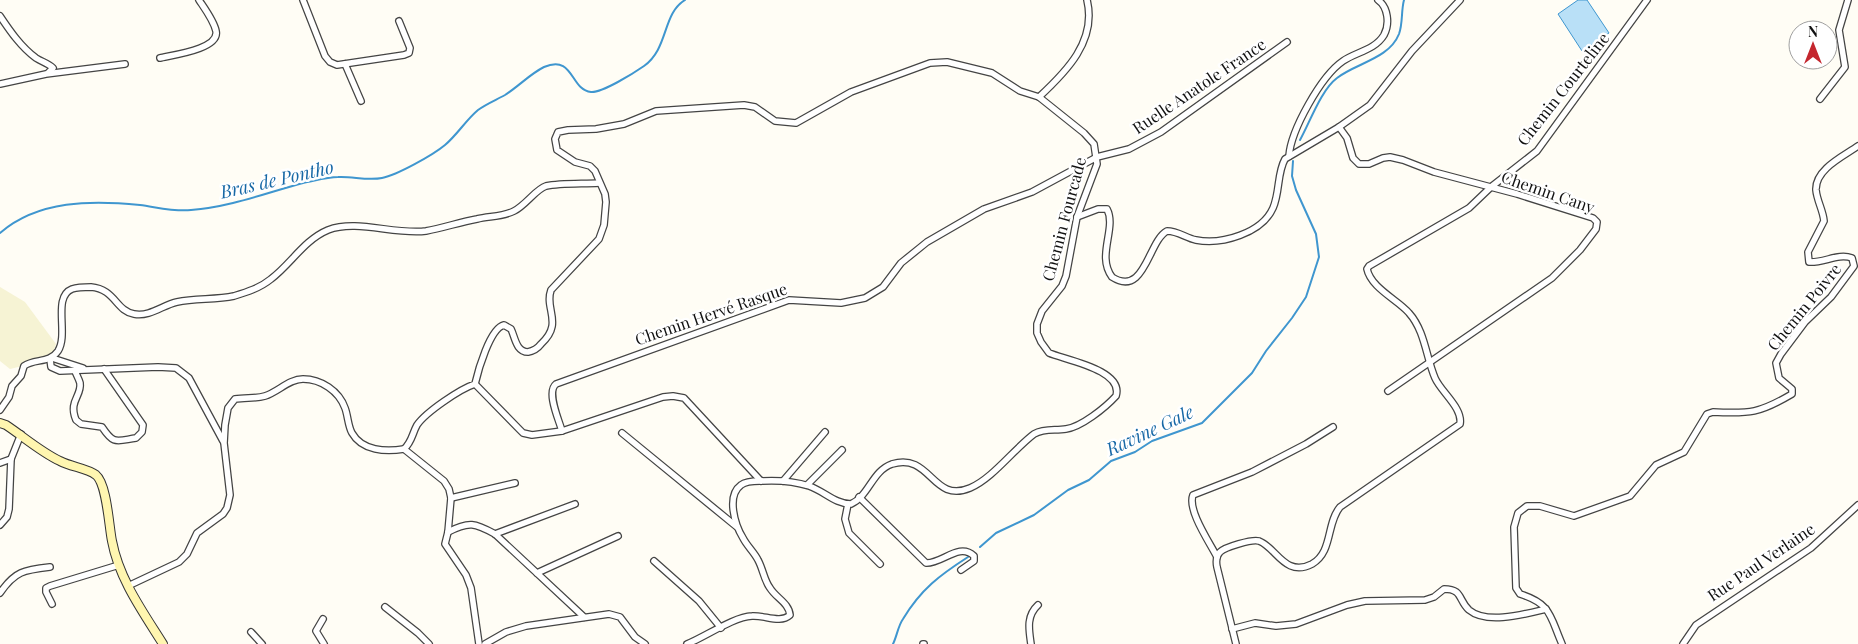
<svg xmlns="http://www.w3.org/2000/svg" width="1858" height="644" font-family="'Playfair Display',serif">
<rect width="100%" height="100%" fill="#fffdf5"/>
<polygon fill="#f6f3d4" points="0,287 25,302 56,344 51,359 10,369 0,361"/>
<polygon fill="#b9e0f7" stroke="#3f96cf" points="1578,0 1587,0 1609,33 1582,51 1558,14"/>
<g fill="none" stroke-linecap="round" stroke-linejoin="round">
<g stroke="#3f96cf" stroke-width="2">
<path d="M1300 140C1310 122 1321 90 1337 78 1356 63 1389 59 1399 34 1403 23 1401 11 1404 0"/>
<path d="M0 233C38 200 92 200 140 205 156 207 175 212 191 210 230 207 266 193 303 183 314 181 327 177 338 177 352 176 367 181 382 178 397 175 433 155 445 145 457 135 466 120 478 110 486 104 496 100 505 95 519 86 530 74 544 67 574 54 570 90 591 92 602 93 634 73 644 66 669 48 662 14 685 0"/>
<polyline points="980,547 996,533 1034,515 1068,490 1089,480 1111,461 1135,452 1152,441 1202,423 1252,373 1266,351 1292,318 1306,297 1319,257 1316,234 1296,190 1292,176 1293,161"/>
<path d="M893 644C897 636 898 626 903 619 921 589 940 575 968 557"/>
</g>
<g stroke="#444" stroke-width="8">
<g id="minor">
<polyline points="303,0 325,56 330,62 337,65 404,55 409,53 410,48 399,21"/>
<path d="M0 16C10 31 21 47 36 58 42 62 48 63 53 68L48 73"/>
<path d="M160 58C173 55 220 49 216 31 214 21 205 9 199 0"/>
<polyline points="345,64 361,101"/>
<polyline points="0,84 46,74 125,64"/>
<path d="M1039 97C1066 72 1097 41 1087 0"/>
<polyline points="1820,99 1845,67 1839,30 1848,0"/>
<polyline points="1339,127 1347,138 1353,158 1359,164 1369,164 1383,158 1390,157 1403,160 1434,172 1517,194 1593,218 1597,222 1596,229 1580,250 1552,278 1388,391"/>
<path d="M1289 156C1291 130 1321 76 1343 61 1356 52 1375 50 1384 35 1390 24 1388 7 1378 0"/>
<path d="M1077 217 1098 209H1107C1117 228 1096 256 1112 277 1145 298 1148 241 1167 231 1178 231 1186 238 1196 240 1222 245 1262 233 1273 208 1280 192 1277 173 1285 159L1339 127 1370 105 1412 51 1460 0"/>
<polyline points="52,358 83,368"/>
<polyline points="50,359 51,367 60,371 158,367 176,368 189,378 223,441"/>
<path d="M75 371C76 374 79 379 80 383 82 396 68 401 76 420L81 424 102 427C114 445 116 441 136 438L142 432 143 425 104 369"/>
<polyline points="475,384 520,430 523,433 532,435 562,431 663,397 673,396 684,398 761,481"/>
<path d="M0 410 9 397 12 386 21 376 24 366C35 358 49 364 58 351 69 334 52 297 72 289 78 287 84 287 91 287 115 289 116 311 134 314 150 317 163 305 177 302 196 298 215 300 234 296 247 292 260 288 271 279 291 264 304 240 328 230 357 219 394 235 426 231 443 228 460 222 477 219 489 216 502 217 514 211 526 205 536 189 546 186 561 183 583 184 599 183"/>
<path d="M562 431C559 420 546 392 556 384L789 300 841 303 865 298 883 287 901 263 927 242 984 209 1032 192 1097 157 1129 149 1161 132 1287 42"/>
<polyline points="622,433 737,527"/>
<polyline points="404,449 444,481 449,489 451,498 448,532 445,544 466,575 471,588 479,644"/>
<polyline points="0,463 11,459"/>
<polyline points="783,481 825,432"/>
<polyline points="807,485 842,450"/>
<path d="M859 497 926 563C942 564 959 542 974 556V561L961 570"/>
<polyline points="451,498 515,483"/>
<polyline points="848,504 845,519 849,533 880,564"/>
<polyline points="0,525 7,517 9,509 11,459 21,434"/>
<path d="M448 532C469 521 475 523 495 534L584 617"/>
<polyline points="495,534 575,504"/>
<path d="M1217 557C1210 543 1187 510 1193 495L1252 472 1306 444 1333 427"/>
<polyline points="654,561 699,601 721,628"/>
<polyline points="537,573 618,536"/>
<path d="M128 586 179 562 187 554 197 533 223 514 227 508 230 495 224 443 225 425 228 408 235 399C245 397 255 399 265 396 278 392 289 379 303 379 321 379 339 391 345 408 348 416 348 426 352 433 362 451 386 452 404 449 412 442 412 434 417 425 426 412 460 389 475 384 478 371 490 328 504 325L511 329C515 337 516 352 528 352 533 351 538 348 541 344 564 323 544 309 551 290L599 239 604 225 606 202 605 194 595 171 590 166 575 162 557 150 555 139 558 132 568 130 596 129 624 124 656 111 744 105 755 107 775 121 796 123 851 92 930 63 947 62 992 73 1020 91 1039 97 1084 133 1094 144 1097 164 1077 217 1066 276 1062 286 1042 311 1037 324V333L1041 342 1049 353C1066 360 1124 370 1116 396 1105 408 1081 427 1066 429 1055 431 1045 428 1034 434 1014 449 992 479 970 488 932 504 931 452 892 464 872 471 869 496 851 504 835 504 824 491 809 486 794 481 776 480 760 481 754 481 746 481 741 485 726 496 735 525 743 538 747 546 754 552 758 560 763 569 764 580 770 588 776 598 789 603 790 615 780 624 765 615 752 616 733 617 705 637 687 644"/>
<path d="M0 593C15 571 24 570 50 567"/>
<polyline points="52,604 46,592 46,588 50,586 119,565"/>
<polyline points="385,607 418,633 429,644"/>
<polyline points="323,619 316,631 324,644"/>
<path d="M1232 629 1255 623 1276 626 1296 624 1347 605 1365 601 1425 600 1434 597 1444 589C1463 589 1458 600 1469 610 1487 625 1525 614 1546 609"/>
<polyline points="251,632 262,644"/>
<polyline points="485,644 506,632 526,626 609,614 620,617 635,637 645,644"/>
<polyline points="923,644 924,644"/>
<path d="M1031 644C1029 630 1026 616 1038 605"/>
<path d="M1236 644 1217 567C1216 562 1216 556 1220 552 1225 547 1252 539 1259 541 1276 547 1285 578 1312 564 1333 552 1326 524 1340 507L1460 424C1463 408 1441 392 1435 378 1426 357 1425 331 1409 313 1398 300 1371 288 1367 269L1369 266 1469 208 1491 187 1537 151 1647 0"/>
<path d="M1562 644C1550 617 1552 604 1520 594L1516 588 1514 527 1518 513 1527 506H1540L1574 516 1630 496 1656 465 1684 452 1707 414 1713 412C1750 414 1760 413 1792 394V389L1779 378 1776 363 1781 354 1805 322 1831 297 1854 266 1852 258C1838 253 1824 263 1809 262L1808 252 1824 221C1823 210 1817 201 1816 190 1815 169 1844 156 1858 146"/>
<polyline points="1683,644 1696,625 1811,548 1858,505"/>
</g>
</g>
<g stroke="#333" stroke-width="10">
<path id="secondary" d="M0 423 6 425C24 437 41 452 60 461 71 467 87 468 96 475 107 484 109 527 112 541 119 579 143 612 163 644"/>
</g>
<use href="#minor" stroke="#fff" stroke-width="5.5"/>
<use href="#secondary" stroke="#fff6b0" stroke-width="8"/>
</g>
<g text-anchor="middle" stroke-width="5" stroke-linejoin="round" paint-order="stroke">
<g font-size="16" fill="#111" stroke="#fff">
<text transform="translate(1199 86) rotate(-34)" y="6">Ruelle Anatole France</text>
<text transform="translate(1563 89) rotate(-52)" y="6">Chemin Courteline</text>
<text transform="translate(1548 192) rotate(19)" y="6">Chemin Cany</text>
<text transform="translate(1064 219) rotate(-75)" y="6">Chemin Fourcade</text>
<text transform="translate(1804 307) rotate(-51)" y="6">Chemin Poivre</text>
<text transform="translate(711 314) rotate(-19)" y="6">Chemin Hervé Rasque</text>
<text transform="translate(1761 562) rotate(-34)" y="6">Rue Paul Verlaine</text>
</g>
<g font-size="18" font-style="italic" fill="#1768a6" stroke="#fff">
<text transform="translate(277 180) rotate(-13)" y="6">Bras de Pontho</text>
<text transform="translate(1150 431) rotate(-25)" y="6">Ravine Gale</text>
</g>
</g>
<g transform="translate(1813 45)"><circle r="24" fill="#ffffff" stroke="#a0a0a0"/>
<path d="M0-4L9 19L0 12L-9 19Z" fill="#c4262e"/>
<text y="-8" font-size="14" font-weight="bold" text-anchor="middle" fill="#111111">N</text>
</g>
</svg>
